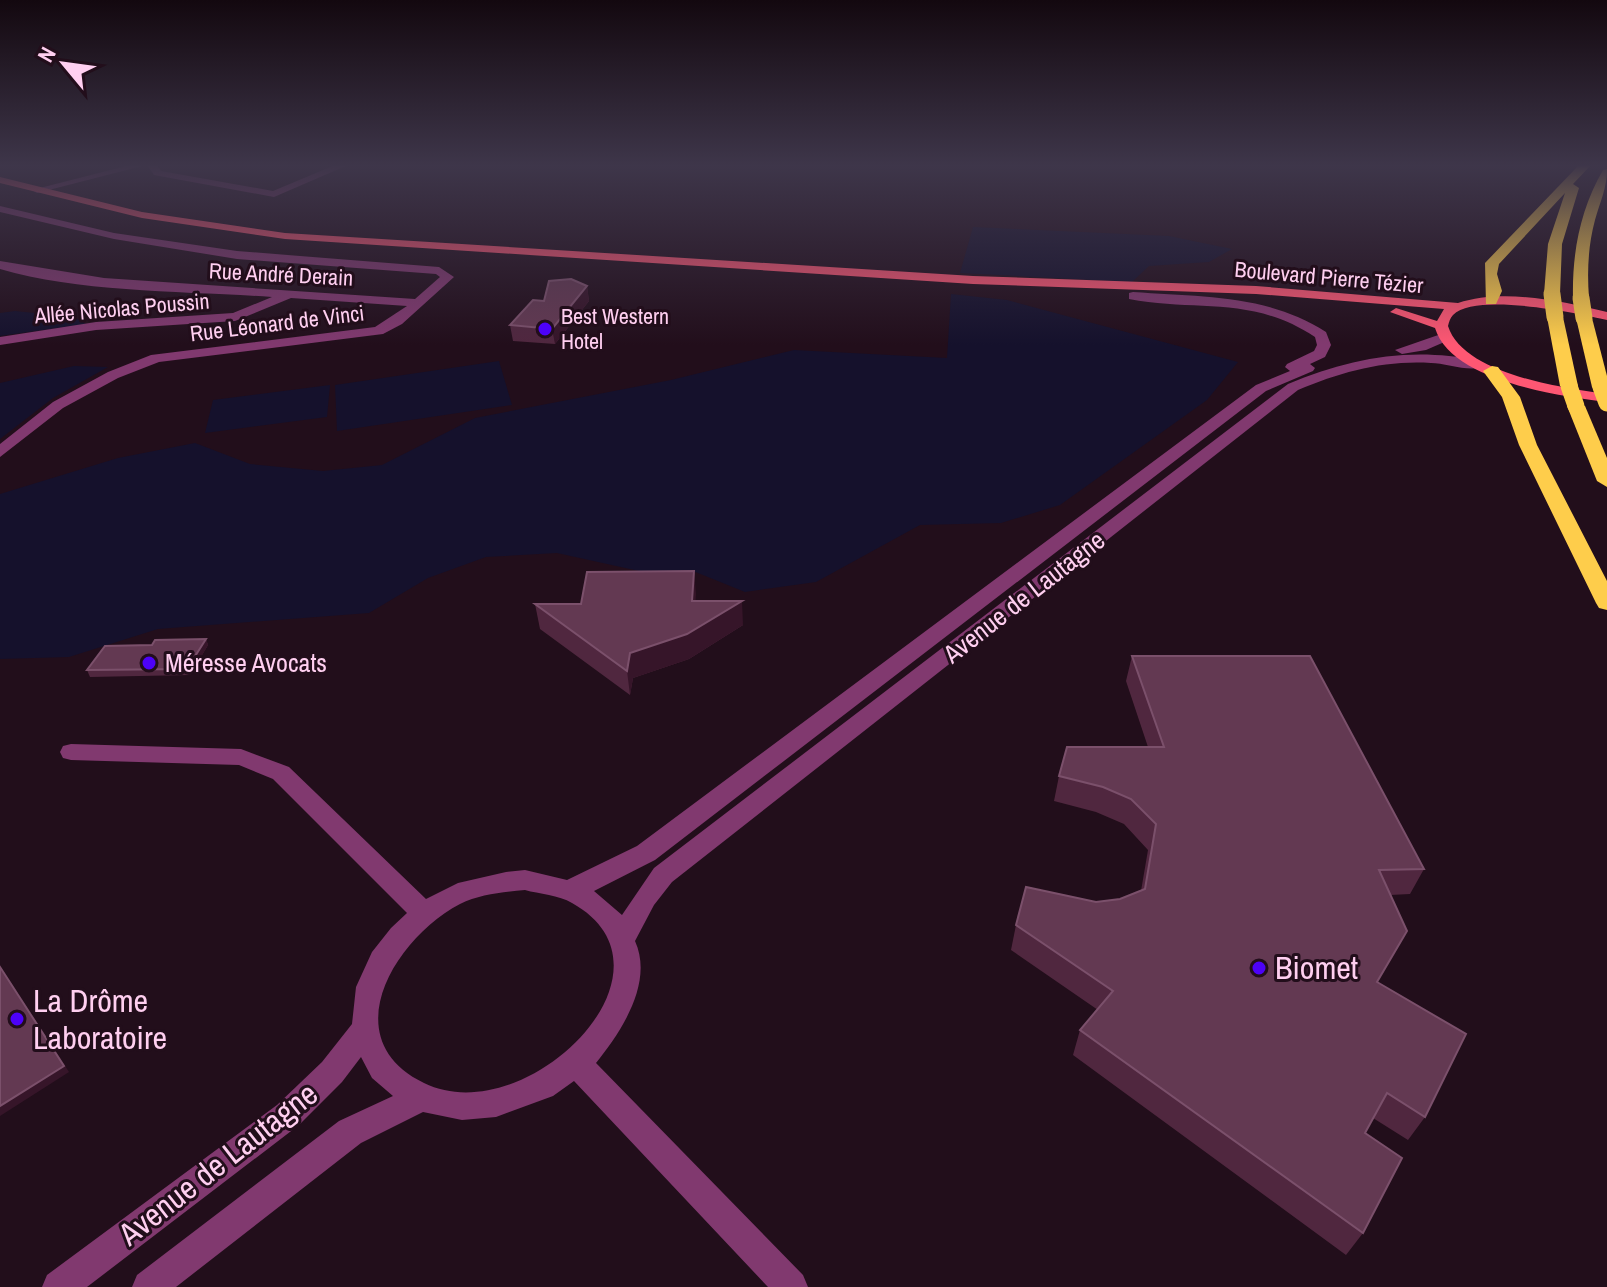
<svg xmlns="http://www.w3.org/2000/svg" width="1607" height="1287" font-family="'Archivo Narrow',sans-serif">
<rect width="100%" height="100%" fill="#220e1b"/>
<g fill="#15112c">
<polygon points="973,227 1169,236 1232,249 1209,262 1149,266 1132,282 960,273"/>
<polygon points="951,294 1007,300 1238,362 1207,400 1060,505 1001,523 920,525 816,582 745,592 693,571 639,571 557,553 486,557 428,578 369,613 158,629 69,657 0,659 0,494 118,458 195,443 250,464 323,471 382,465 475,418 671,380 794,350 947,358"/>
<polygon points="15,311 74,317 86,324 0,336 0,313"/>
<polygon points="499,361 512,405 337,431 335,385"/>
<polygon points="74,366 108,367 53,398 0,439 0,383"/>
<polygon points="330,385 327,417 205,433 213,400"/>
</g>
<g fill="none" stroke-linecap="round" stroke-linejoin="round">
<g fill="#81396f" fill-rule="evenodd">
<polygon points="130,165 146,165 37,193 32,190"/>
<polygon points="147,165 157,165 161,171 273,191 335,165 348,165 274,197 154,175"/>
<path d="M0 206 114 233 237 251 439 267 454 277 402 324 383 334 159 362 118 378 63 408 0 457V444L53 402 108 372 151 355 375 327 407 306 291 298 235 321 96 330 0 345V337L96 322 233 313 272 297C187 291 82 293 0 269V261L104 278 415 299 440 277 436 274 237 259 114 239 0 212Z"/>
<path d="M1133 292C1201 297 1267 294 1326 332L1331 345 1325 357 1310 364 1315 368 1313 371 1266 391 655 860 594 891 622 915 654 868 1288 384C1340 362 1393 350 1449 356 1461 357 1476 358 1485 365 1474 374 1446 363 1431 363 1384 360 1341 372 1298 390L672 882 654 905 635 941C654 983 621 1032 596 1063L803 1275 808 1287H768L574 1081 553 1096 496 1117 462 1120 423 1112 361 1143 176 1287H132L137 1275 339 1121 393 1096 372 1078 361 1057 342 1082 299 1125 87 1287H42L47 1275 277 1105 322 1062 352 1024 356 987 372 952 391 928 407 913 273 779 239 765 71 760 63 758 60 752 63 746 71 744 241 749 289 767 426 899 458 883 506 872 525 870 567 880 637 846 1256 385 1290 371 1285 367 1287 364 1314 351 1317 345 1315 337C1252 295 1197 312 1129 299V293ZM525 890C539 894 559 895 572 903 692 970 525 1133 424 1083 333 1039 395 938 460 904 480 894 503 892 525 890Z"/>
<polygon points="1444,333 1451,337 1449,340 1426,350 1402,354 1395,350"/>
</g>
<path fill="#fe5773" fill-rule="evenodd" d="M0 177 142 212 285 233 973 276 1256 286 1458 303C1503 288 1562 301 1607 312V320C1577 313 1476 292 1453 315 1450 318 1449 322 1448 326 1463 374 1562 388 1607 394V402C1559 396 1451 381 1435 328L1390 312 1396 308 1437 321 1444 309 1256 294 973 284 285 239 142 218 0 183Z"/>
<g fill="#fecd4b" fill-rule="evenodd">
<polygon points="1579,165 1591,165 1573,184 1579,188 1562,244 1560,294 1552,299 1544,294 1548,244 1565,193 1499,264 1497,274 1502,291 1496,304 1486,304 1485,263"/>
<path d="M1607 169C1607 188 1600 202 1595 220 1588 246 1587 272 1589 298L1581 303 1573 298C1572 253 1580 210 1603 170Z"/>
<polygon points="1555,312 1563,317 1578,386 1569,391 1560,386 1547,317"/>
<polygon points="1584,313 1592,318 1607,376 1607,391 1595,391 1592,387 1576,318"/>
<polygon points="1492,366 1498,367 1520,397 1537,445 1607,581 1607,610 1599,608 1596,603 1519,445 1502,397 1483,371"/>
<polygon points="1576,401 1585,406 1607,458 1607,487 1597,481 1567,406"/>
</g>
<g stroke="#fecd4b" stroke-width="17">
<polyline points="1552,294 1555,317"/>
<polyline points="1581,298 1584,318"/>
<polyline points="1569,386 1576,406"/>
<polyline points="1601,387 1607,403"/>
</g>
</g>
<g fill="#50273f">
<polygon points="587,286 589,301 555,344 513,341 510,325 544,301"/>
<polygon points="694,571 695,601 743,625 689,659 633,678 630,695 540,629 535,604 581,604"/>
<polygon points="206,639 208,645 190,675 90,677 87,670 152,645"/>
<polygon points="1132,656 1424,869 1410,894 1390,895 1377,982 1425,1117 1408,1140 1373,1118 1365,1133 1363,1233 1346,1255 1073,1055 1080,1030 1098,1010 1011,950 1016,925 1096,902 1120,899 1141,891 1148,850 1124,824 1096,812 1054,801 1059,776 1148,747 1126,681"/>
</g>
<g fill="#361529">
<polygon points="587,286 589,301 555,344 552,329"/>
<polygon points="694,571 696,594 694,625 692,601"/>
<polygon points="742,601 743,625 689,659 633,678 630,695 627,671 630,653"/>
<polygon points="206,639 208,645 190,675 187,669"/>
<polygon points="0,966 69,1072 0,1116"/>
</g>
<g fill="#633952" stroke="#7b506b" stroke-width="2">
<polygon points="571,279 587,286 552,329 510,325 533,300 544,301 549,281"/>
<polygon points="694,571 692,601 742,601 687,634 630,653 627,671 535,604 581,604 587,572"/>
<polygon points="206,639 187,669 87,670 105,646 152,645 155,640"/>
<polygon points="1132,656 1310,656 1424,869 1379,870 1407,931 1377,982 1466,1034 1425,1117 1387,1093 1365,1133 1402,1158 1363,1233 1080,1030 1113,991 1016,925 1026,887 1096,902 1120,899 1145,889 1156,824 1131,799 1103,787 1059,776 1067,747 1164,747"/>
<polygon points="0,967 64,1066 0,1106"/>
</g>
<linearGradient id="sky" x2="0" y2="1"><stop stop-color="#13080f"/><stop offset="0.48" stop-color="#3e364a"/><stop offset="1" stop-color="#3e364a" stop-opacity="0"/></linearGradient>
<rect width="1607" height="345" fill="url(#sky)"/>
<g fill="#4d02f8" stroke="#220e1b" stroke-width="3">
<circle cx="545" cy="329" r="8"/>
<circle cx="149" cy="663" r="8"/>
<circle cx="1259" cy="968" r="8"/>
<circle cx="17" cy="1019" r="8"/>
</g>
<g text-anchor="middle" stroke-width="6" stroke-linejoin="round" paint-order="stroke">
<g font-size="22" fill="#ffcff0" stroke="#220e1b">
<text transform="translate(281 274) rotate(3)" y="8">Rue André Derain</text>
<text transform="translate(1329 277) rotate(5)" y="8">Boulevard Pierre Tézier</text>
<text transform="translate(122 308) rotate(-5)" y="8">Allée Nicolas Poussin</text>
<text transform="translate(277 323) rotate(-7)" y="8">Rue Léonard de Vinci</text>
</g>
<g font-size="22" fill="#ffcff0" stroke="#220e1b" text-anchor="start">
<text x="561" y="324">Best Western<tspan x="561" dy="25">Hotel</tspan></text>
</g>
<g font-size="26" fill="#ffcff0" stroke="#220e1b">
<text transform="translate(1024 597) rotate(-38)" y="9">Avenue de Lautagne</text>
</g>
<g font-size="26" fill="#ffcff0" stroke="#220e1b" text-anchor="start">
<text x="165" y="672">Méresse Avocats</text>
</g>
<g font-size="32" fill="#ffcff0" stroke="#220e1b" text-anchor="start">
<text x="1275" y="979">Biomet</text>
<text x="33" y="1012">La Drôme<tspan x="33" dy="37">Laboratoire</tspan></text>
</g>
<g font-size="32" fill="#ffcff0" stroke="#220e1b">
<text transform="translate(218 1164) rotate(-38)" y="11">Avenue de Lautagne</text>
</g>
</g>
<g transform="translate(64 64) rotate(299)" stroke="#220e1b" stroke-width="6" paint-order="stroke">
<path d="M0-6L14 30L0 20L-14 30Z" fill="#ffcff0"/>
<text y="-12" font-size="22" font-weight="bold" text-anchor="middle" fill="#ffcff0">N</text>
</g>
</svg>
